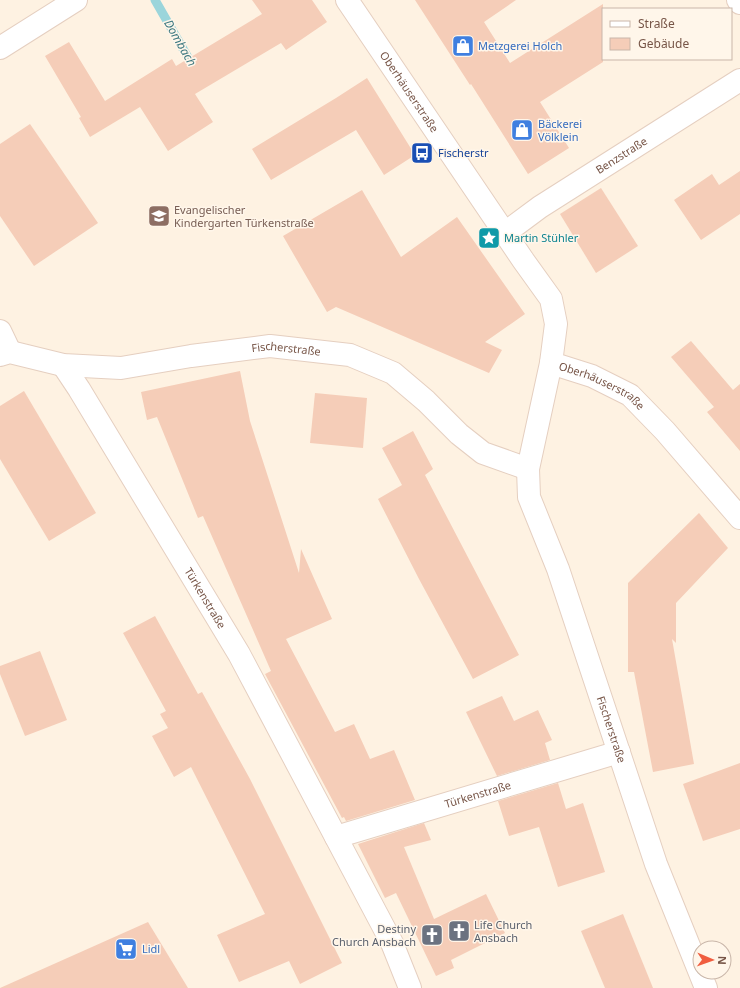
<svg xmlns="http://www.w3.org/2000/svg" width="740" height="988" font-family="'Noto Sans',sans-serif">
<rect width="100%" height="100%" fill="#fef2e2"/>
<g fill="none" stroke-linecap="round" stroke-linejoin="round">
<polyline stroke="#9bd5db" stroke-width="9" points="155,0 194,68"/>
</g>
<g fill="#f5cdb8">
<polygon points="252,0 312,0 327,22 286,50 281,43 195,94 213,122 168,151 140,107 90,137 79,118 81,117 45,56 69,42 105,101 172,59 176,66 262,14"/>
<polygon points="415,0 516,0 484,22 510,63 603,4 603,62 540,102 569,148 528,174 471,84 470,85"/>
<polygon points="367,78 415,155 384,175 356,130 271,180 252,149 336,98"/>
<polygon points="30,124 98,223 34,266 0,216 0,144"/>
<polygon points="740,171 740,214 701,240 674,200 712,174 719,185"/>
<polygon points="601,188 638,246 596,273 560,214"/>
<polygon points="362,190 401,257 457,217 525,314 485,342 502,350 489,373 336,307 327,312 283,236"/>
<polygon points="691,341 733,390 740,384 740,451 707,412 714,407 671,357"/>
<polygon points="240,371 250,421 299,573 301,549 332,619 286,639 335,732 354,724 370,759 394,750 415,800 346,821 344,817 342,818 265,674 271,671 203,516 198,518 157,417 147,420 141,392"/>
<polygon points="24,391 96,513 49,541 0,459 0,406"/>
<polygon points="315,393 367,398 363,448 310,443"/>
<polygon points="413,431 433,469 425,475 519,655 473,679 419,579 378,499 402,485 382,448"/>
<polygon points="699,513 728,548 676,603 676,643 672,639 694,764 653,772 634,672 628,672 628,583"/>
<polygon points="155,616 198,694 202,692 250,779 342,963 300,984 289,961 239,982 217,935 265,914 191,767 174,777 152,736 168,728 160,714 166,711 123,633"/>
<polygon points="40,651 67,720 25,736 0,674 0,666"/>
<polygon points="502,696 514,721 538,710 552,740 545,743 550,760 497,776 466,712"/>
<polygon points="740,763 740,829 703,841 683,784"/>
<polygon points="558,783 566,809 583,803 605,872 558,887 539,827 509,836 498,801"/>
<polygon points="424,823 431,840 404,847 434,919 486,894 505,933 451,960 454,968 436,976 396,893 385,898 358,844"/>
<polygon points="623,914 653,988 605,988 581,931"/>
<polygon points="148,922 188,988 0,988"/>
</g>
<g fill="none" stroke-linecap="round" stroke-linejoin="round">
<g stroke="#e5cfc0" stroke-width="24">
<g id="minor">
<polyline points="738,0 740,3"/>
<polyline points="0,48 76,0"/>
<path id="s1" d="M505 233 540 207 740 80"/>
<polyline points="0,331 10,352"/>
<path id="s2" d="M0 355 10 352 63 365 121 368 191 356 270 346 350 355 393 373 426 401 459 434 483 453 528 469"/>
<path id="s3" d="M551 363 592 376 630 395 665 431 740 518"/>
<path id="s4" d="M63 365 79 389 239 654 392 943 410 988"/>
<path id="s5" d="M336 837 619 752"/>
</g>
</g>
<g stroke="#e5cfc0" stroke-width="24">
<g id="tertiary">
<path id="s6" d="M347 0 523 260 551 299 556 324 551 363 528 469 529 497 558 569 656 864 706 988"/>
</g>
</g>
<use href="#minor" stroke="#fff" stroke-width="22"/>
<use href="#tertiary" stroke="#fff" stroke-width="22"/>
</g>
<defs>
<g id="shop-square" transform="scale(1.15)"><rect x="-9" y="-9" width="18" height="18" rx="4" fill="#3f7fe0" stroke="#fff6ea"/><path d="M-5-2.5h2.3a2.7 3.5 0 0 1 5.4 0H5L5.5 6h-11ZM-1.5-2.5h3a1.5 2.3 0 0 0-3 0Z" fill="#fff"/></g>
<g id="bus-square" transform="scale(1.15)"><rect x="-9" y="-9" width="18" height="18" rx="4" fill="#1a4fb4" stroke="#fff6ea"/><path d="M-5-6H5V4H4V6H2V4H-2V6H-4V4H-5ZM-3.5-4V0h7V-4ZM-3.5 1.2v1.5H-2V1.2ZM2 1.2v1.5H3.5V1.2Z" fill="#fff"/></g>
<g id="school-square" transform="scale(1.15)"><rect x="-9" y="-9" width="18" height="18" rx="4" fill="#8d6e63" stroke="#fff6ea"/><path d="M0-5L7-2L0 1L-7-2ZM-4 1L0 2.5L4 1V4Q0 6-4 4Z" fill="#fff"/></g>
<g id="sight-square" transform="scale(1.15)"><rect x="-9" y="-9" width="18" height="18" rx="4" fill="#0f9aa8" stroke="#fff6ea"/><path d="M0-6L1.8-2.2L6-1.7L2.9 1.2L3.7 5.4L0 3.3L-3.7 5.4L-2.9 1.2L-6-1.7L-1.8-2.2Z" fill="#fff"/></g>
<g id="church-square" transform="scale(1.15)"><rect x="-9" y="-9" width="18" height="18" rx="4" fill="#6b7280" stroke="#fff6ea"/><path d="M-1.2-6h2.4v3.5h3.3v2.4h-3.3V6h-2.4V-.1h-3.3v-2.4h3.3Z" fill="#fff"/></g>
<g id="supermarket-square" transform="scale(1.15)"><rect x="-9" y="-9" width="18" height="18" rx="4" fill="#3f7fe0" stroke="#fff6ea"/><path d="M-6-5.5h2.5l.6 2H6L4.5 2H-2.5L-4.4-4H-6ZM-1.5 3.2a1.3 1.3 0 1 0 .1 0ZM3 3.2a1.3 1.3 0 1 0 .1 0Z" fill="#fff"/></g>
</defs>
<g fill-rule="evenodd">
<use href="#shop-square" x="463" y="46"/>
<use href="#shop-square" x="522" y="130"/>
<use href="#bus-square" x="422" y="153"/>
<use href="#school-square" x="159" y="216"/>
<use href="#sight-square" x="489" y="238"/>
<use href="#church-square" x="459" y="931"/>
<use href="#church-square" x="432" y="935"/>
<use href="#supermarket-square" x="126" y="949"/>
</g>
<g text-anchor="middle" stroke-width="3" stroke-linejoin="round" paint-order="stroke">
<g font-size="11" fill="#366cbe" stroke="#fff6ea" text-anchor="start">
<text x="478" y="50">Metzgerei Holch</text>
<text x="538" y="128">Bäckerei<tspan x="538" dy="13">Völklein</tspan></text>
<text x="142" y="953">Lidl</text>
</g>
<g font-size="11" fill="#775547" stroke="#fff6ea">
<text dy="4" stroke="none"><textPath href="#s6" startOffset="111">Oberhäuserstraße</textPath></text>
<text dy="4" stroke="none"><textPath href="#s1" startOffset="140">Benzstraße</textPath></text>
<text dy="4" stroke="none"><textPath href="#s2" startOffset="290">Fischerstraße</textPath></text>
<text dy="4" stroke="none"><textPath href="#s3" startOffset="56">Oberhäuserstraße</textPath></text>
<text dy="4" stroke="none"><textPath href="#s4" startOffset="273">Türkenstraße</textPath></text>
<text dy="4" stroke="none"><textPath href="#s6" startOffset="810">Fischerstraße</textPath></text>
<text dy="4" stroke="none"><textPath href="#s5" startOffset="148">Türkenstraße</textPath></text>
</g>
<g font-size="11" fill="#164399" stroke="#fff6ea" text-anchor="start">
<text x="438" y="157">Fischerstr</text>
</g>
<g font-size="11" fill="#785e54" stroke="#fff6ea" text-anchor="start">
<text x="174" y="214">Evangelischer<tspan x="174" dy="13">Kindergarten Türkenstraße</tspan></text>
</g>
<g font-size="11" fill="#0d838f" stroke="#fff6ea" text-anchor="start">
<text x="504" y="242">Martin Stühler</text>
</g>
<g font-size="11" fill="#5b616d" stroke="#fff6ea" text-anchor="start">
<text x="474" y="929">Life Church<tspan x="474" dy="13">Ansbach</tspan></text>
<text x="416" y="933" text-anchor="end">Destiny<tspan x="416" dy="13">Church Ansbach</tspan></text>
</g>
<g font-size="12" font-style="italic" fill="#3a767e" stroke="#fff6ea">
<text transform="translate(180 43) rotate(60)" y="4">Dombach</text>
</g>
</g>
<rect x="602" y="8" width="130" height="52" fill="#fff6ea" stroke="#c9b6a9"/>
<rect x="610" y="21" width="20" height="6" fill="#ffffff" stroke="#c9b6a9"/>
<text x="638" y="28" font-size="12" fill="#775547">Straße</text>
<rect x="610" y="38" width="20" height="12" fill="#f5cdb8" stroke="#c9b6a9"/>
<text x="638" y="48" font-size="12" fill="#775547">Gebäude</text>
<g transform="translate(712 960) rotate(92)"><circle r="19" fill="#fff6ea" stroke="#c9b6a9"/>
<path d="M0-3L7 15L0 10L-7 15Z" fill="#f05d3f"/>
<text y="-6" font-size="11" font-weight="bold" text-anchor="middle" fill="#775547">N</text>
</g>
</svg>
